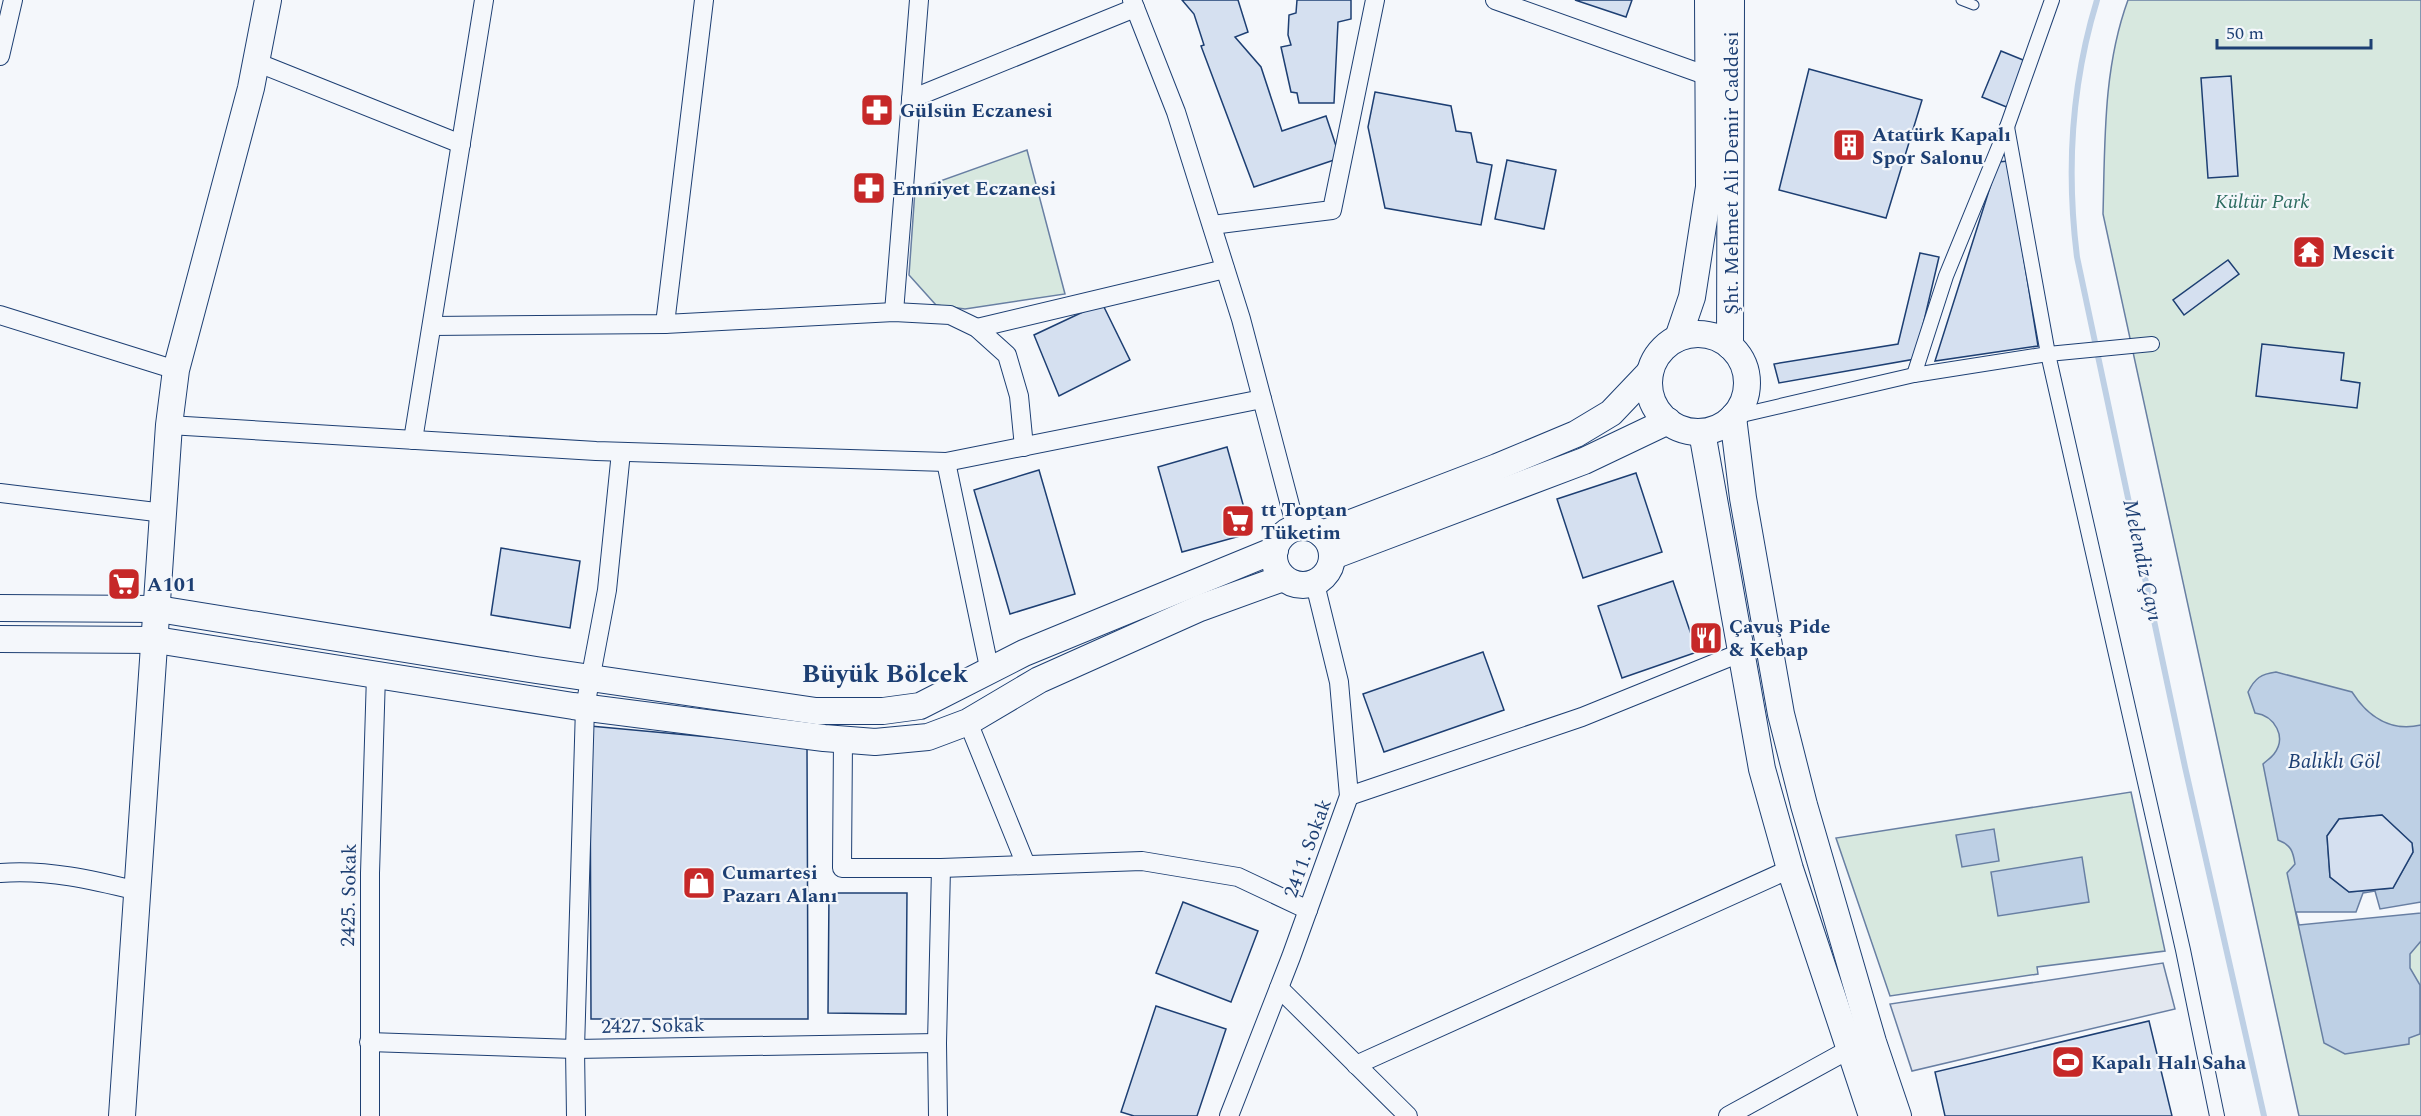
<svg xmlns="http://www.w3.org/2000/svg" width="2421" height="1116" font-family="Spectral,serif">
<rect width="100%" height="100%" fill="#f4f7fb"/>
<g fill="#d7e8df" stroke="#687fa3" stroke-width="1.5">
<path d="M2128 0H2421V1116H2299L2103 214C2105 142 2103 68 2128 0Z"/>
<polygon points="1027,150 1065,294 965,309 936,305 909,275 915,190"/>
<polygon points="2131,792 2165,951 2037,967 2038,974 1890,996 1836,838"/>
</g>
<polygon fill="#e3e8f0" stroke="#687fa3" stroke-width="1.5" points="2163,963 2175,1009 1912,1071 1890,1004"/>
<g fill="#bed0e5" stroke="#687fa3" stroke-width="1.5" fill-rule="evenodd">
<path d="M2276 672 2352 692C2368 717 2391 732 2421 725V941L2410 954V968L2420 985V1034L2409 1038V1044L2345 1054 2324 1043 2287 873 2295 864C2293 851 2291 845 2278 840L2263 764C2266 761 2271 758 2274 754 2287 737 2275 716 2255 713L2248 692C2255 678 2261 674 2276 672ZM2382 815 2412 843 2413 852 2393 888 2349 892 2330 877 2327 836 2339 819Z"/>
<polygon points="1994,829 1999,861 1962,867 1956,835"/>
<polygon points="2082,857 2089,902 1998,916 1991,872"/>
</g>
<polygon fill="#f4f7fb" stroke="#687fa3" stroke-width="1.5" points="2375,891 2380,909 2421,902 2421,913 2299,925 2296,912 2356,912 2363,893"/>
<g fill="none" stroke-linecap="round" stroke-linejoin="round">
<path stroke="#bed0e5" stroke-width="6" d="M2097 0C2071 85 2066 169 2077 257L2185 767 2264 1116"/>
</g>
<g fill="#d5e0f0" stroke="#1d3f73" stroke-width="1.5">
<polygon points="1182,0 1238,0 1248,32 1235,37 1261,67 1282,131 1326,116 1340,158 1254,187 1201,46 1204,45 1194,14"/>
<polygon points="1297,0 1351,0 1351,19 1338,22 1334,103 1299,103 1297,93 1291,92 1281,47 1291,45 1288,35 1289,15 1296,13"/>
<polygon points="1575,0 1632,0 1626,17"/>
<polygon points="2001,51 2028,62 2009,108 1982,97"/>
<polygon points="1809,69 1922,100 1886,218 1779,190"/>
<polygon points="2231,76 2238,176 2208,178 2201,78"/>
<polygon points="1375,92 1451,106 1456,131 1471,133 1477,162 1492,165 1481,225 1385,208 1368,127"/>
<polygon points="1507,160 1556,170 1544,229 1495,219"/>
<polygon points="2008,161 2038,346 1935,361 1998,162"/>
<polygon points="1920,253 1939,257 1915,359 1779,383 1774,364 1898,344"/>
<polygon points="2228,260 2239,274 2184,315 2173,300"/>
<polygon points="1102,303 1130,360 1059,396 1034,335"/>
<polygon points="2262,344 2344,353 2341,380 2360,383 2357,408 2256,396"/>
<polygon points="1227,447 1251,533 1182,552 1158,467"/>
<polygon points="1039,470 1075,594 1010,614 974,490"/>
<polygon points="1636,473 1662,552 1583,578 1557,499"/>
<polygon points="501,548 580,561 570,628 491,615"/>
<polygon points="1673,581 1697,652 1622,678 1598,606"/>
<polygon points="1483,652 1504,710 1384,752 1363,694"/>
<polygon points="590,726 807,746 808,1019 591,1019"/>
<polygon points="2382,815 2412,843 2413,852 2393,888 2349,892 2330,877 2327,836 2339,819"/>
<polygon points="829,893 907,893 906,1014 828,1013"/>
<polygon points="1183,902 1258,931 1231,1002 1156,973"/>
<polygon points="1156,1006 1226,1029 1197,1116 1134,1116 1121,1112"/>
<polygon points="2149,1021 2172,1116 1945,1116 1935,1072"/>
</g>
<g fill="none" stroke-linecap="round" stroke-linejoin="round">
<g stroke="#1d3f73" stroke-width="11">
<polyline id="service" points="1961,0 1974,5"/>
</g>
<g stroke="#1d3f73" stroke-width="16">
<g id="pedestrian">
<polyline points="2152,344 2048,354 2183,950 2217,1116"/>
<polyline points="1914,375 1946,276 2007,127 2052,0"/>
<polyline points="1733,417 1914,375 2048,354 2007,127"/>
</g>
</g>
<g stroke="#1d3f73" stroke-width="20">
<g id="minor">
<polyline points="1132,0 1176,112 1241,319 1296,528"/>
<polyline points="1495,0 1708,76"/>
<polyline points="0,56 13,0"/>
<polyline points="256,62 461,144"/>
<polyline points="911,99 1135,8"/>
<polyline points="1212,225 1332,210 1375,0"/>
<polyline points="894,312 919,0"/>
<polyline points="0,315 176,370"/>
<polyline points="665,324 704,0"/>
<polyline points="432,326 665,324 894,312 950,315 977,328 1007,355 1019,396 1024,447"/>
<polyline points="977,328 1225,269"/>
<polyline points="169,425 596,451 946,462 1262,399"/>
<polyline points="413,440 484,0"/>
<polyline points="946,462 990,672"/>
<polyline points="0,493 164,513"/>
<polyline points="968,722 1026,865"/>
<polyline points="843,740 842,868 941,868 1142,861 1238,877 1308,910"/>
<polyline points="1349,796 1582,717 1740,653"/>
<path d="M0 873C47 869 93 880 138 891"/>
<polyline points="1279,988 1408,1116"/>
<polyline points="369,1042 575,1049 937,1043"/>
<polyline points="1356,1065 1790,869"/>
<polyline points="370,1116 370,873 376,675"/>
<polyline points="576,1116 575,1049 585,707 607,590 621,452"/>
<polyline points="938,1116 937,1043 941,868"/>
<polyline points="1229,1116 1291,957 1349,796 1339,682 1315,584"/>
<polyline points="1728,1116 1850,1049"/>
</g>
</g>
<g stroke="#1d3f73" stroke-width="28">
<g id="secondary">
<circle cx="1698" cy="383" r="49"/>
<polyline points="1678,338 1692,297 1709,187 1708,0"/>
<polyline points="1730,346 1731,0"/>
<polyline points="1733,417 1743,498 1781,714 1804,805 1873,1042 1898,1116"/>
<polyline points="1702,432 1762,769 1790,869 1872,1116"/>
<circle cx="1303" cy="556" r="29"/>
<polyline points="1322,534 1497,467 1576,434 1611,413 1650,372"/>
<polyline points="1333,556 1584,461 1668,421"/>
<polyline points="0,608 158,609 536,670 816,711 883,711 920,706 1024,653 1275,550"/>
<polyline points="0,639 156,640 573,706 824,738 875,742 928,737 968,722 1039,680 1200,608 1283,578"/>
<polyline points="122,1116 169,425 176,370 251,88 268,0"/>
</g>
</g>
<use href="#service" stroke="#f4f7fb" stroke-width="9"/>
<use href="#pedestrian" stroke="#f4f7fb" stroke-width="14"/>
<use href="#minor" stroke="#f4f7fb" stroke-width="18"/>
<use href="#secondary" stroke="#f4f7fb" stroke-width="26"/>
</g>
<defs>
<g id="pharmacy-square" transform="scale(1.725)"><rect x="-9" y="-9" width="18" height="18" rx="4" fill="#c62828" stroke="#f4f7fb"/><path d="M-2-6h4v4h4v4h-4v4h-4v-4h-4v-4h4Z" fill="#fff"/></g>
<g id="building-square" transform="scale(1.725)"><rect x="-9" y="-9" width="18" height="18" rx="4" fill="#c62828" stroke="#f4f7fb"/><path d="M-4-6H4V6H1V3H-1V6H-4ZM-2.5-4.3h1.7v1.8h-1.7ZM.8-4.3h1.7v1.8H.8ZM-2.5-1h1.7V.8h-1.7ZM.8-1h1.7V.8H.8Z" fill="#fff"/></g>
<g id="temple-square" transform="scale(1.725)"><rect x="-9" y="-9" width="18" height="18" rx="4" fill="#c62828" stroke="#f4f7fb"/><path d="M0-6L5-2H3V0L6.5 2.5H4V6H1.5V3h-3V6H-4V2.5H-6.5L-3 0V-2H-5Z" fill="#fff"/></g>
<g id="supermarket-square" transform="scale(1.725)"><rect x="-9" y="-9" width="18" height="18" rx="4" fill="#c62828" stroke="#f4f7fb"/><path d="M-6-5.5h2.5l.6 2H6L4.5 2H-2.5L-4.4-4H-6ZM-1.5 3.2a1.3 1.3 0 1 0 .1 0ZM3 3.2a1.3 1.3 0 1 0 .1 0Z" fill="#fff"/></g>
<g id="restaurant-square" transform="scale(1.725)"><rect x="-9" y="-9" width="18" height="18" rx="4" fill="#c62828" stroke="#f4f7fb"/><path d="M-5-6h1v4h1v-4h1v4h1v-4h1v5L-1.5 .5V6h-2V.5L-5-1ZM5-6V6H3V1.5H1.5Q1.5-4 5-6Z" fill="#fff"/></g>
<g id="shop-square" transform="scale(1.725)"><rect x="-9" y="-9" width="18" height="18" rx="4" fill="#c62828" stroke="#f4f7fb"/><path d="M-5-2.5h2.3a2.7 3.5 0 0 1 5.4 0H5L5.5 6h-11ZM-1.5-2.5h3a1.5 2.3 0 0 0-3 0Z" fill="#fff"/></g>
<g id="stadium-square" transform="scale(1.725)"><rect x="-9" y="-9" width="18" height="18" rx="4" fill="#c62828" stroke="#f4f7fb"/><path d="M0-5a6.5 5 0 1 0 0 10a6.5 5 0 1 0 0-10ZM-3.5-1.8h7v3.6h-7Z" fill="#fff"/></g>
</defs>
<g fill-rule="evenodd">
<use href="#pharmacy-square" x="877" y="110"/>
<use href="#building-square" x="1849" y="145"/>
<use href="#pharmacy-square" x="869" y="188"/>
<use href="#temple-square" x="2309" y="252"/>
<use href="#supermarket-square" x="1238" y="521"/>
<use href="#supermarket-square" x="124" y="584"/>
<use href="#restaurant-square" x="1706" y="638"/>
<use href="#shop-square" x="699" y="883"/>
<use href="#stadium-square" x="2068" y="1062"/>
</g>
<g text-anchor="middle" stroke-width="4.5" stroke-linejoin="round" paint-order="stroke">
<g font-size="20" font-weight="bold" fill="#1d3f73" stroke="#f4f7fb" text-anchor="start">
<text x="900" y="117">Gülsün Eczanesi</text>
<text x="1872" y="141">Atatürk Kapalı<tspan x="1872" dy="23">Spor Salonu</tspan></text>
<text x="892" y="195">Emniyet Eczanesi</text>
<text x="2332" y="259">Mescit</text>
<text x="1261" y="516">tt Toptan<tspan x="1261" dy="23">Tüketim</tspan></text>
<text x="147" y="591">A101</text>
<text x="1729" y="633">Çavuş Pide<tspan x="1729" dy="23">&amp; Kebap</tspan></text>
<text x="722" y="879">Cumartesi<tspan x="722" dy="23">Pazarı Alanı</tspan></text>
<text x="2091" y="1069">Kapalı Halı Saha</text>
</g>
<g font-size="20" fill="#1d3f73" stroke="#f4f7fb">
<text transform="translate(1731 173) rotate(-90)" y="7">Şht. Mehmet Ali Demir Caddesi</text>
<text transform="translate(1307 848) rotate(-70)" y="7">2411. Sokak</text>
<text transform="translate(348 895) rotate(-89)" y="7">2425. Sokak</text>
<text transform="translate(653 1025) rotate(-1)" y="7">2427. Sokak</text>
</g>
<g font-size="20" font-style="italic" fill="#2c6c60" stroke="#f4f7fb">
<text x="2262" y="208">Kültür Park</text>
</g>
<g font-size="21" font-style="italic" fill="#1d3f73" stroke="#f4f7fb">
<text transform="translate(2143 560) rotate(78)" y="7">Melendiz Çayı</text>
<text x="2334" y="768">Balıklı Göl</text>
</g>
<g font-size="26" font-weight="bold" fill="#1d3f73" stroke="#f4f7fb">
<text x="885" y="682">Büyük Bölcek</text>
</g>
</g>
<path d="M2217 39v9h154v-9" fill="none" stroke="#1d3f73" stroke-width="3"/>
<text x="2226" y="39" font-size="18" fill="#1d3f73" stroke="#f4f7fb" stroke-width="4.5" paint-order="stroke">50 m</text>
</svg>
